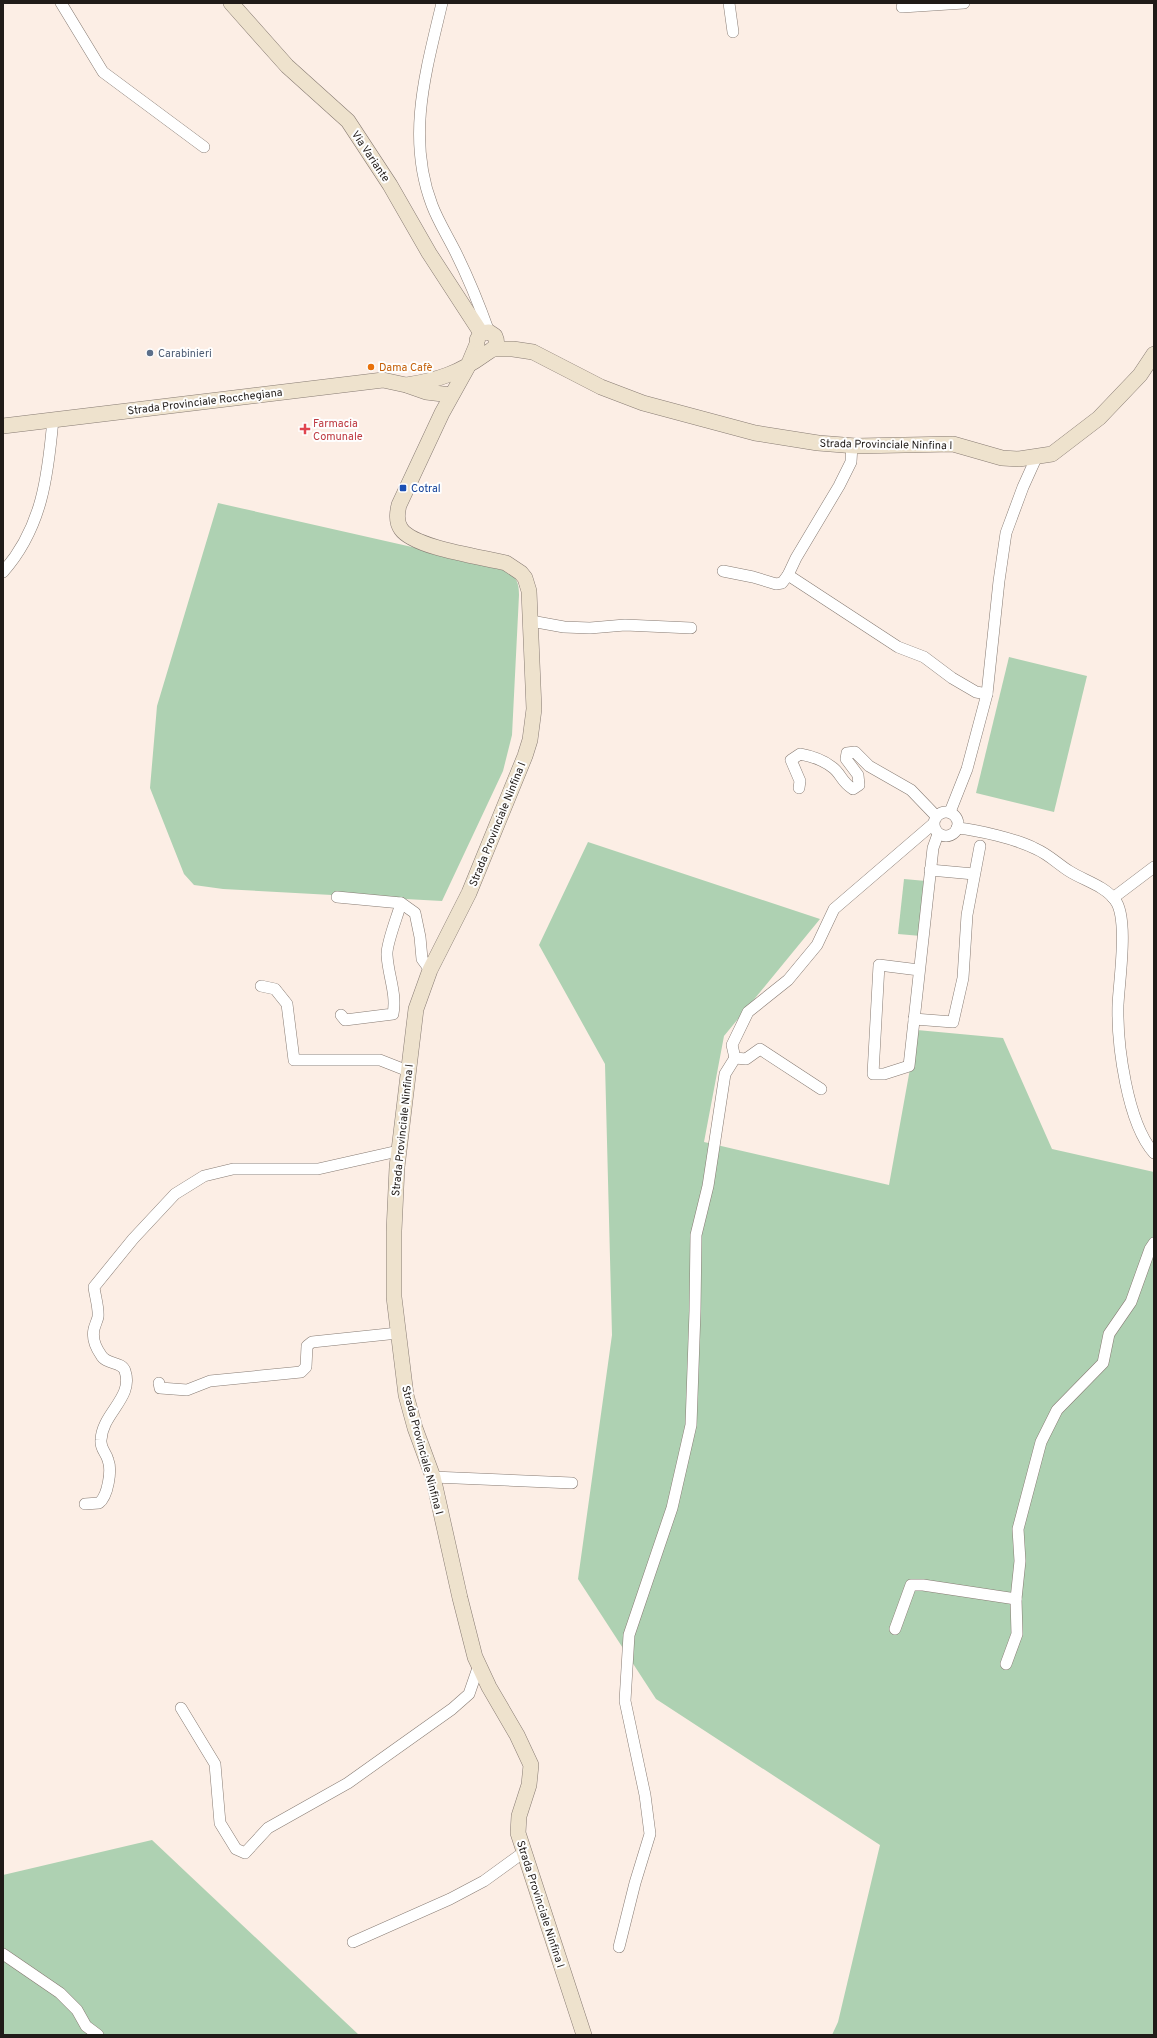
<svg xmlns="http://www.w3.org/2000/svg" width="1157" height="2038" font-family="Overpass,sans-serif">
<rect width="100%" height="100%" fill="#fceee5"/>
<g fill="#aed1b2">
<path d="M218 503 496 566C512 575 519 575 519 595L512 735 503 771 442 901 223 889 194 885 184 874 150 788 157 706Z"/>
<polygon points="1009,657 1087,676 1054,812 976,793"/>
<polygon points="588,842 820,919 724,1036 704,1142 889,1185 917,1030 1003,1038 1052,1149 1154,1172 1154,2035 832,2035 838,2022 880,1845 656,1699 578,1579 612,1335 605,1064 539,945"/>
<polygon points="904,879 926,881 921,936 898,934"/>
<polygon points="152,1840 359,2035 3,2035 3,1875"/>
</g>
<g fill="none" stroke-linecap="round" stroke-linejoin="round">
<g stroke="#877b73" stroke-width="12">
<g id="street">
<polyline points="61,3 103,72 204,147"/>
<path d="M442 3C426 71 406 137 432 205 438 221 447 235 455 251 468 277 479 304 489 332"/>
<polyline points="729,3 733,32"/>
<polyline points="902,7 964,3"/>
<polyline points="723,571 753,577 776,584 782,583 788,575 796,558 839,486 851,462 852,445"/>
<path d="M3 572C42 528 48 476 53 419"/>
<polyline points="788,575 898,647 924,657 952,678 976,692 987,694"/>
<polyline points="531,621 564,627 590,628 625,625 691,628"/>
<path d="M799 788 800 781 791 760 800 754C811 756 823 760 832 767 841 773 841 782 853 789L859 785 858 775 846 759 847 753 855 752 869 766 911 790 936 816"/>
<circle cx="946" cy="824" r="12"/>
<polyline points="950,812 967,769 987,694 999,581 1006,533 1023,487 1037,456"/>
<path d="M957 828C978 830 1017 839 1036 849 1048 854 1058 864 1069 871 1083 880 1105 886 1115 900 1129 918 1119 981 1118 1005 1117 1044 1127 1123 1154 1153"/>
<polyline points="930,870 974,874"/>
<polyline points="337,897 401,903 415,913 420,937 422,959 430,970"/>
<polyline points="1113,898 1154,867"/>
<polyline points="919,970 879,965 873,1074 884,1074 909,1066 933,848 938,834"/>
<polyline points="261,986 275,989 287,1004 294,1060 380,1060 408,1071"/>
<path d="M341 1015 345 1020 393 1014C397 994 388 975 387 955 386 944 398 915 401 903"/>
<polyline points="914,1019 953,1022 963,978 967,915 980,846"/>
<polyline points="821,1089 760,1049 746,1059 735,1058 732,1045 748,1012 788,980 817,945 834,909 933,824"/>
<polyline points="159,1383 160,1388 187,1390 210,1381 301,1372 306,1367 307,1346 312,1342 398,1333"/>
<polyline points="433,1477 572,1483"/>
<path d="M85 1504 99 1503C108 1496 112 1470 108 1460 106 1452 100 1449 101 1440 102 1413 134 1398 125 1371 122 1361 106 1365 101 1355 96 1348 92 1338 94 1329 95 1325 97 1321 98 1317 99 1308 95 1296 94 1287L133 1239 175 1194 204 1176 233 1169H318L398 1151"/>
<polyline points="895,1629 911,1585 923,1585 1016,1599 1020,1561 1018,1529 1041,1442 1057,1410 1103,1363 1109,1334 1131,1302 1150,1249 1154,1243"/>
<polyline points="1006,1664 1017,1634 1016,1599"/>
<polyline points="181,1708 215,1764 220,1823 236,1849 245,1853 268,1828 348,1783 452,1709 469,1694 479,1665"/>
<polyline points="353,1942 450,1899 484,1881 524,1852"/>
<polyline points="619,1947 635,1883 650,1834 645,1795 625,1701 629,1635 672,1508 691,1425 695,1311 696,1235 708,1186 725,1074 735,1058"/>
<polyline points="3,1954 60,1993 77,2010 86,2026 98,2035"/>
</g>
</g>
<g stroke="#877b73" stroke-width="16">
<g id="secondary">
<polyline points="231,3 287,66 348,121 390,185 429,253 481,333"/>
<path d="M477 344 467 368 442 413 399 505C397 513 396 522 401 529 414 548 482 557 506 563L521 573 525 578 529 591 534 709 530 740 525 756 469 893 430 970 416 1009 397 1167 394 1231V1297L406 1395 415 1428 433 1477 460 1598 475 1657 489 1687 517 1735 531 1765 529 1785 519 1816 518 1833 584 2035"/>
<polyline points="494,349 513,349 533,352 601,387 643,403 755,433 818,443 856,446 953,444 1002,458 1019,459 1052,454 1099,418 1140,375 1154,354"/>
<path d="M407 385C438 380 459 373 484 355 492 349 500 347 495 336L489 332 481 333 477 340"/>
<polyline points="3,426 383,380 406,385 426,392 451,395"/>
</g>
</g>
<use href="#street" stroke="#fff" stroke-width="11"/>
<use href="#secondary" stroke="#eee2cd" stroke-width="15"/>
</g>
<circle fill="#5c6f8a" stroke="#fefefe" stroke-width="1.5" cx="150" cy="353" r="4"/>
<circle fill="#e8710a" stroke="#fefefe" stroke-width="1.5" cx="371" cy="367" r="4"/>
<path fill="#e0444e" stroke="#fefefe" stroke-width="1.5" d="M303 423h4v4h4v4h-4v4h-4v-4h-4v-4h4z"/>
<rect fill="#1a4fb4" stroke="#fefefe" stroke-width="1.5" x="399" y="484" width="8" height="8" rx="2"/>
<g text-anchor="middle" stroke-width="4" stroke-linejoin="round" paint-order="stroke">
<g font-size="11" fill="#201b18" stroke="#fefefe">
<text transform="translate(371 156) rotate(56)" y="4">Via Variante</text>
<text transform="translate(205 401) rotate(-7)" y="4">Strada Provinciale Rocchegiana</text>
<text transform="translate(886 444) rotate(1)" y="4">Strada Provinciale Ninfina I</text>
<text transform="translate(497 824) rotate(-68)" y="4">Strada Provinciale Ninfina I</text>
<text transform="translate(402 1130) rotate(-84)" y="4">Strada Provinciale Ninfina I</text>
<text transform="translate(423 1450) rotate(75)" y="4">Strada Provinciale Ninfina I</text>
<text transform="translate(541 1904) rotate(72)" y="4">Strada Provinciale Ninfina I</text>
</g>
<g font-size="11" fill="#4e5e75" stroke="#fefefe" text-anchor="start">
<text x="158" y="357">Carabinieri</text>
</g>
<g font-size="11" fill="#c56008" stroke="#fefefe" text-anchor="start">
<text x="379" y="371">Dama Cafè</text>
</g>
<g font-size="11" fill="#be3a42" stroke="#fefefe" text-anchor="start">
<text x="313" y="427">Farmacia<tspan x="313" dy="13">Comunale</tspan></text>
</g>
<g font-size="11" fill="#164399" stroke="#fefefe" text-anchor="start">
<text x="411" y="492">Cotral</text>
</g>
</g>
<rect width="1157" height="2038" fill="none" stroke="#201b18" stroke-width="8"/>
</svg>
